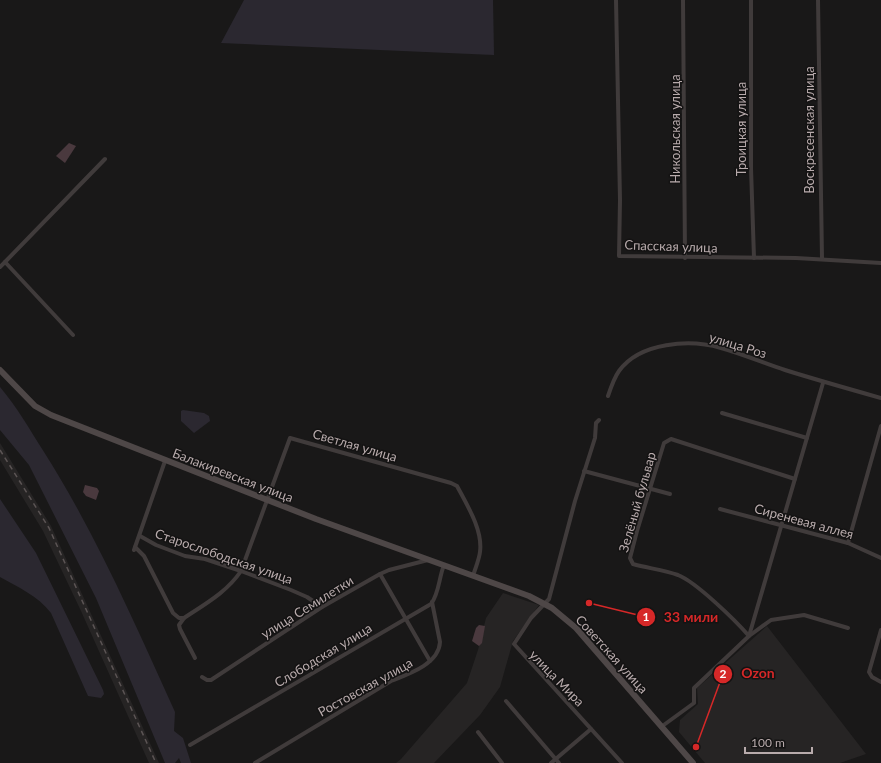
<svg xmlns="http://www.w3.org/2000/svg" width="881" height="763" font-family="Lato,sans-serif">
<rect width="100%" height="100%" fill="#191818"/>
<g fill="#262424">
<polygon points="0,443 51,526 159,763 149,763 81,611 43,531 0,460"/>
<polygon points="503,593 539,605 513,641 500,687 480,715 434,763 396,763 401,759 467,683 478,650 486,618"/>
<polygon points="767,626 866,754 840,763 705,763 679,732 680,720 698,704 697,688"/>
</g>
<g fill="#2b2830">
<polygon points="244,0 493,0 494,55 221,43"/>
<path d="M0 387C17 407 30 430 44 452 96 534 135 624 175 712L174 731 183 738 191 763H181L179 758 175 763H165L96 598 29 465 0 430Z"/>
<polygon points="183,410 204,413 209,416 210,421 194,433 181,421 181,411"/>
<path d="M0 499 36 553 103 690 104 694 101 698 88 696 51 613C38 596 18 587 0 577Z"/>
</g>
<g fill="#4a393e">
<polygon points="69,143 76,146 65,163 56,156"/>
<polygon points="85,485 97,488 99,491 96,500 86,496 83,492"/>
<polygon points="479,625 485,626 482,643 479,646 472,641 476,628"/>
</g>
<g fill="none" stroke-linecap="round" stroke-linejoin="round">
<g stroke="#403b3b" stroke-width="4">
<polyline points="616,0 620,200 619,256 796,258 881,263"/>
<polyline points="683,0 685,258"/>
<polyline points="751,0 751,168 754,258"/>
<polyline points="818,0 822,259"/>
<polyline points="5,262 105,159"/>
<polyline points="0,267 5,262 73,335"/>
<path d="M608 396C611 387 614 378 619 371 640 342 690 339 721 348 743 354 763 363 785 370 817 380 849 389 881 398"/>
<polyline points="722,413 807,438"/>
<polyline points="599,420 596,423 595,438 575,501 549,599 531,618 514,644 622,763"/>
<polyline points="584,471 670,494"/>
<path d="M795 479 671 439 664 443 637 531 630 558 633 564C647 568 664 570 678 575 696 582 735 620 749 636L771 620 804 615 848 628"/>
<polyline points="720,509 848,543 881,558"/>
<polyline points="140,536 156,545 185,556 205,559 241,571 291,590 307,597 322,607"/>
<polyline points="848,543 881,426"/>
<polyline points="135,547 144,556 173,613 179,618 184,618 179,625 180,629 195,658"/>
<polyline points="134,550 165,461"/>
<polyline points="380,574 430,661"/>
<path d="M184 618C205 604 227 592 241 571L290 438 451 483 457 486C467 505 483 530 480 552 479 560 475 569 473 576"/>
<polyline points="881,630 869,672 872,677 881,682"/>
<polyline points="202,677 207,680 211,680 322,607 380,574 389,570 428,560"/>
<polyline points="506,701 559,763"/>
<polyline points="661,727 694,703 694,688 749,636 823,383"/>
<polyline points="478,732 502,763"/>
<path d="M190 745 431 604C439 594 439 577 444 565"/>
<path d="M255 763 391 681C409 674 439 664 440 642L432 602"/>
<polyline points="551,763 591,729"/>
</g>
<polyline stroke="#4e4747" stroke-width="6" points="0,370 35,406 51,415 316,519 529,596 552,608 576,628 693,763"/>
<polyline stroke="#5b5454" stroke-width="1.5" stroke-dasharray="5 4" stroke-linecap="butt" points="0,450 49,528 156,763"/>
</g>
<g text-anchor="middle" stroke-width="3" stroke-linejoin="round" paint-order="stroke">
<g font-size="13" fill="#b8abac" stroke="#141313">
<text transform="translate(675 129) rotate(-90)" y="5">Никольская улица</text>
<text transform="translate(741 129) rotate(-90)" y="5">Троицкая улица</text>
<text transform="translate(809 130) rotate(-90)" y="5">Воскресенская улица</text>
<text transform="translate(671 246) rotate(2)" y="5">Спасская улица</text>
<text transform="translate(738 345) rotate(17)" y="5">улица Роз</text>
<text transform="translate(355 445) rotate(16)" y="5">Светлая улица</text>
<text transform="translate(233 475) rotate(21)" y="5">Балакиревская улица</text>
<text transform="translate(637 502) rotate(-74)" y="5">Зелёный бульвар</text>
<text transform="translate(804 521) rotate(15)" y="5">Сиреневая аллея</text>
<text transform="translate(224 556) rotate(19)" y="5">Старослободская улица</text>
<text transform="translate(307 607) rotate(-32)" y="5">улица Семилетки</text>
<text transform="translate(612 654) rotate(48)" y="5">Советская улица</text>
<text transform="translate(323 655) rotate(-31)" y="5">Слободская улица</text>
<text transform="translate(557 678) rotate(46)" y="5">улица Мира</text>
<text transform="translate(365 687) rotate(-29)" y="5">Ростовская улица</text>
</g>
</g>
<path fill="none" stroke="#d62828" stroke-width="1.5" d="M589 603L646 617M696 747L723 674"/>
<g fill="#d62828" stroke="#141313" stroke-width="1.5">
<circle cx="589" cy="603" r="4"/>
<circle cx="696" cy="747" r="4"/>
<circle cx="646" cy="617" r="10"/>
<circle cx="723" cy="674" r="10"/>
</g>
<g font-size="12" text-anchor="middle" font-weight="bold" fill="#fff">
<text x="646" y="621">1</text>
<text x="723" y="678">2</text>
</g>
<g font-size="14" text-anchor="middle" font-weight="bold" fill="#d62828" stroke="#141313" stroke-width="3" stroke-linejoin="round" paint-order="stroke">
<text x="691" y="622">33 мили</text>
<text x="758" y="678">Ozon</text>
</g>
<path d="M745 747v6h67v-6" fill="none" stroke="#b8abac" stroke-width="2"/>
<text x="751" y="747" font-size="12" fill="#b8abac" stroke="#141313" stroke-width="3" paint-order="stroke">100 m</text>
</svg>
